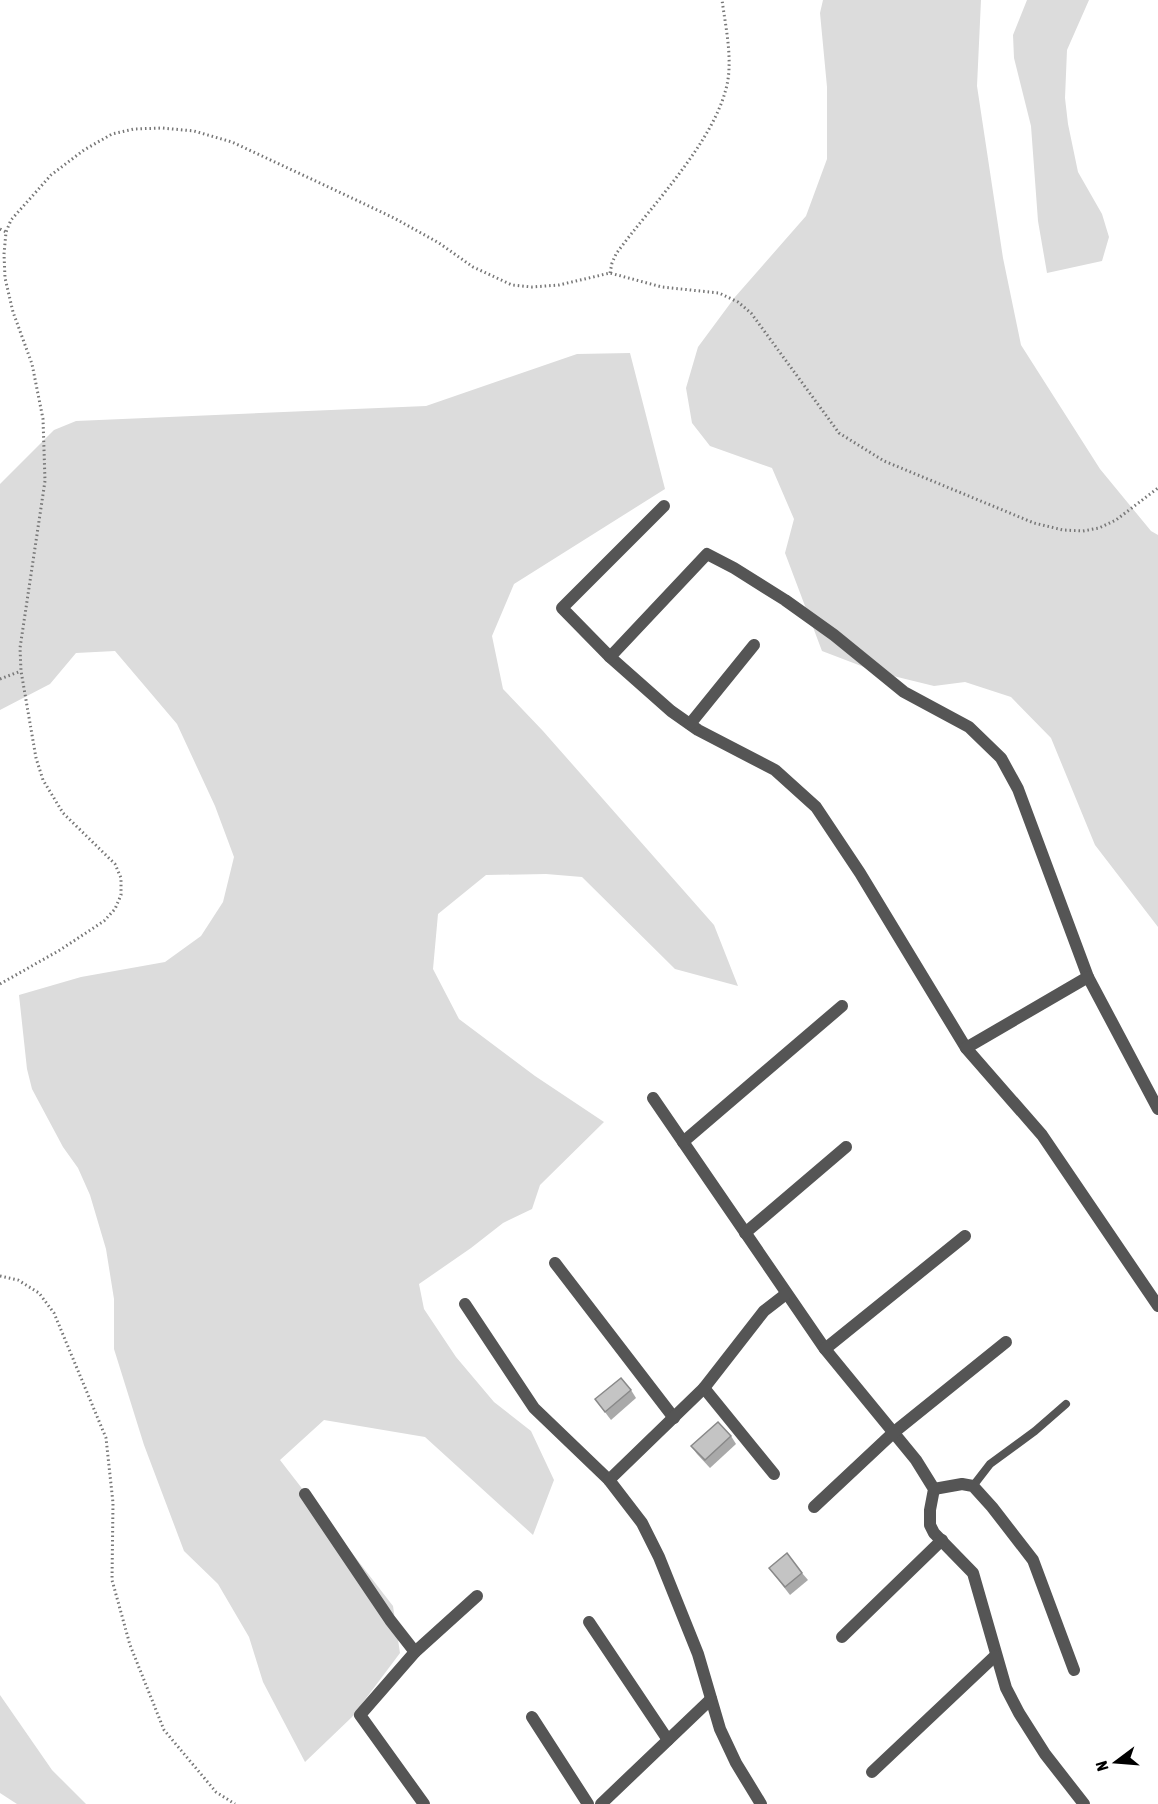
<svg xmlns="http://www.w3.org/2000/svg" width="1158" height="1804" font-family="'Asap Condensed',sans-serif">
<rect width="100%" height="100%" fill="#fff"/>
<g fill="#dcdcdc">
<polygon points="823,0 981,0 977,86 1003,258 1021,345 1100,469 1151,531 1158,535 1158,927 1095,845 1051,738 1011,697 965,682 934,686 877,672 822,651 785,553 794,519 772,468 710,446 692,423 686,388 698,347 735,297 806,216 827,159 827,87 820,13"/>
<polygon points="1027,0 1089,0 1067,50 1065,98 1068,124 1078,172 1102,214 1109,237 1102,261 1047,273 1038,221 1031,126 1014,58 1013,35"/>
<polygon points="630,353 665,489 514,584 492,636 503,689 543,731 714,925 738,986 675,969 582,877 546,874 486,875 438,914 433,969 459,1019 535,1076 604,1122 540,1185 532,1209 503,1223 471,1248 419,1284 424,1309 456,1357 494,1402 531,1431 554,1480 533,1535 425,1437 324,1420 280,1460 393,1606 400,1653 352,1717 305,1762 263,1682 249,1637 218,1584 184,1551 144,1445 114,1349 114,1299 106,1249 90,1195 78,1168 63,1147 32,1089 27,1069 19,995 81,977 165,962 201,936 223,902 234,857 215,806 177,724 115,651 76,653 50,684 0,710 0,484 54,430 76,421 426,406 577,354"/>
<polygon points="0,1690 0,1695 52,1770 86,1804 17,1804 0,1793"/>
</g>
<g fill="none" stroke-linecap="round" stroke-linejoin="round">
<g stroke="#777" stroke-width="3" stroke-dasharray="1.5 3" stroke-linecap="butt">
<polyline points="0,229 6,232"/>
<path d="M610 273 612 263 616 254C651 205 728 129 729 68 730 46 725 22 722 0"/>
<polyline points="0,679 21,671"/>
<polyline points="0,984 60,950 104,921 115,909 121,895 121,878 115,864 63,813 43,780 36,758 21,671 20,648 45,481 43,419 32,364 13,312 5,278 4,254 6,232 11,220 51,175 84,150 112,134 134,129 162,128 194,131 232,142 337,191 394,218 439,243 473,267 512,285 532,287 559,285 610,273 662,287 719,293 738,302 751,313 839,433 884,461 1034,523 1063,530 1083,531 1099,528 1116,520 1158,488"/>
<polyline points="0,1276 18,1280 39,1293 54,1313 106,1438 113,1503 112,1580 130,1645 164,1730 216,1792 235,1804"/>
</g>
<polyline stroke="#555" stroke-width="8" points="973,1486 990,1464 1035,1431 1066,1404"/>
<g stroke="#555" stroke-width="12">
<polyline points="664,506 562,608 610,657 671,711 698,730 775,770 816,807 860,873 966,1048 1042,1135 1158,1306"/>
<polyline points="610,657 707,554 734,568 785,600 834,635 904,692 969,727 1001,758 1018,789 1088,977 1158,1109"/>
<polyline points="690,724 754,645"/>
<polyline points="966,1048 1088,977"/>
<polyline points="653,1098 825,1349 916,1460 934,1489 930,1510 930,1525 934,1533 973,1573 1006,1688 1019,1713 1045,1754 1084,1804"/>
<polyline points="683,1142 842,1006"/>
<polyline points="745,1233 846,1147"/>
<polyline points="555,1263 674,1418"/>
<polyline points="465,1304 534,1408 609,1480 642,1523 659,1557 698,1654 720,1729 736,1763 761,1804"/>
<polyline points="825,1349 965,1236"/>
<polyline points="704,1388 774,1474"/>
<polyline points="609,1480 704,1388 764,1311 786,1294"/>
<polyline points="934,1489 962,1484 973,1486 992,1507 1033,1560 1074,1670"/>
<polyline points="305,1494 390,1620 415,1652"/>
<polyline points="814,1507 893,1433 1006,1342"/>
<polyline points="589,1622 668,1740"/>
<polyline points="842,1637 942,1540"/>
<polyline points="532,1717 588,1804"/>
<polyline points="872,1772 995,1656"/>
<polyline points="424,1804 360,1715 415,1652 477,1596"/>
<polyline points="601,1804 711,1699"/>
</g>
</g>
<g fill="#a9a9a9">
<polygon points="631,1390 636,1398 611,1420 595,1399"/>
<polygon points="731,1436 736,1444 710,1468 697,1454 691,1446"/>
<polygon points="769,1568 802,1573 808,1580 790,1595"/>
</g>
<g fill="#c4c4c4" stroke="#898989" stroke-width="1.5">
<polygon points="621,1378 631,1390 605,1412 595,1399"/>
<polygon points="718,1422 731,1436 705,1460 691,1446"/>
<polygon points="787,1553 802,1573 785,1587 769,1568"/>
</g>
<g transform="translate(1116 1762) rotate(254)" stroke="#ffffff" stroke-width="4.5" paint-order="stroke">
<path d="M0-4.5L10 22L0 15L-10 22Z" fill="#000000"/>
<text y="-9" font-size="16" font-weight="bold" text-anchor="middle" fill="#000000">N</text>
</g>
</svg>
